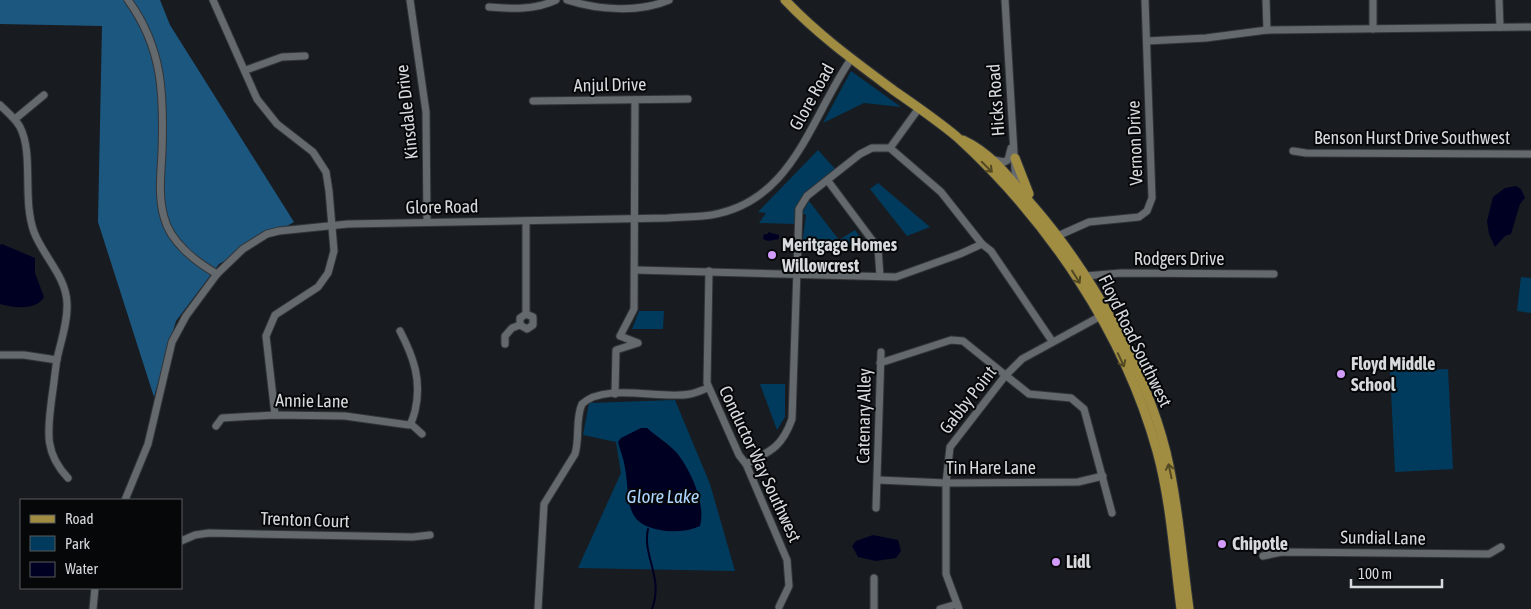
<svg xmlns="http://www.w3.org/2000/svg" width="1531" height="609" font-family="'Asap Condensed',sans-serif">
<rect width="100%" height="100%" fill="#181c20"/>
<g fill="#003b5d">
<polygon points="851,71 901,107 864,103 823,123"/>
<path d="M818 150 837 171C821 185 797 201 797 224L759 223 766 213 758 212Z"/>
<polygon points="878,183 930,227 907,236 870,189"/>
<polygon points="809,201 839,240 855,230 864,243 834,247 802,245 806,215 802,213"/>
<polygon points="1521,277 1531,278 1531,313 1517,311"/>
<polygon points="639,311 664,311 663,329 632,329"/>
<polygon points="1448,369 1453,469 1395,472 1390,371"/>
<polygon points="760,384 785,384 785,417 777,430"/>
<polygon points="675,400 710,484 735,571 578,568 621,473 616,442 583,435 589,403"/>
</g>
<polygon fill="#1c5780" points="0,0 160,0 170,25 294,222 219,264 176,321 154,397 98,222 102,26 0,24"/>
<g fill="#000023">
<polygon points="1516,186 1521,189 1525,198 1520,204 1511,234 1505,236 1495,247 1489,234 1487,221 1493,197 1505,188"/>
<polygon points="768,232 779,235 779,239 768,241 763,239 764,234 768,234"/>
<path d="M2 244 35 258V273L44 297C36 311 13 308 0 304V245Z"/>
<path d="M641 428H647C657 437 668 443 677 453 691 471 706 503 700 526 689 531 677 532 666 531 622 525 631 502 625 468 624 459 620 451 618 442L621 438Z"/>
<polygon points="873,535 898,540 901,551 896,558 876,561 858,557 852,546 856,541"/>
</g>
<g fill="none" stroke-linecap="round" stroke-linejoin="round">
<path stroke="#000023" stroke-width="2" d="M648 529C642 556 664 577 652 609"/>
<g stroke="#323538" stroke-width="9">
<g id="minor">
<path d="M128 0C163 48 164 95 162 152 161 174 158 196 164 217 170 242 196 262 217 274"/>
<polyline points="213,0 257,99 277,124 313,152 326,172 329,191 334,251 328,273 318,287 275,315 266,336 275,415"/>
<polyline points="410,0 426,112 427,222"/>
<path d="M567 0C598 10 639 13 669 0"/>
<polyline points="1005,0 1016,187"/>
<polyline points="1266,0 1267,30"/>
<polyline points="1499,0 1500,27"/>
<path d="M489 7C512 9 535 10 556 0"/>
<polyline points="1373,29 1373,0"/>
<polyline points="1147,41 1206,38 1267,30 1531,27"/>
<polyline points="246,70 282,57 305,56"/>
<polyline points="533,101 688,99"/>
<path d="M0 105C7 112 15 118 20 127 34 154 22 199 34 232 43 256 66 276 67 303 68 322 61 340 57 359 55 371 54 384 52 396 48 429 43 452 68 478"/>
<polyline points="15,119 44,95"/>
<polyline points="890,148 919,108"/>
<polyline points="1293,151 1306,153 1531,154"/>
<polyline points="994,160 1004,162 1008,160 1011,148"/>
<polyline points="828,181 878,248 880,276"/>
<polyline points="1053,238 1089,222 1139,217 1147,211 1152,198 1145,0"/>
<polyline points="635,270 896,277 960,254 982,244"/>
<polyline points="709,271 707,383 739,455 746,464 787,560 789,586 779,607"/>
<polyline points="1085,276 1121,273 1274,274"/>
<polyline points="526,314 526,221"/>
<polyline points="520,325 520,318 526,314"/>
<polyline points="505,344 505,336 512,328 520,325 527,329 533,325 533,317 526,314"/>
<polyline points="0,355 24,355 57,360"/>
<polyline points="880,363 951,340 963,341 1029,394 1071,398 1084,409 1112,513"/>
<polyline points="615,394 616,350 638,343 620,336 634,309 635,100"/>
<polyline points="411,424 422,434"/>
<path d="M216 426 222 418 275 415 345 416 409 425C413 421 413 417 415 411 422 381 414 358 400 331"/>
<path d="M746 464C771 451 782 447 792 419L799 209 807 196 860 154 872 148H890L941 192 982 244 991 251 1052 341"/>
<polyline points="878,480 946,483 1078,482 1103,476"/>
<path d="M125 500 148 444 172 342 186 316 217 274 243 249 267 234 279 231 348 224 668 218C680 217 691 217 703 216 792 207 809 120 851 59"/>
<polyline points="876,508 881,352"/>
<polyline points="181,541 195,535 209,533 413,537 430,535"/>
<polyline points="1263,556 1282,552 1489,554 1501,547"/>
<polyline points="93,609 95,588"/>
<path d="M538 609 544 504 575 454C580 438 575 419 582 404 605 382 661 400 690 394 696 393 702 390 708 388"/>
<polyline points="874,609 874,578"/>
<polyline points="940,609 957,604"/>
<polyline points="959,609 946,574 946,483 950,447 1005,376 1022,359 1099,317"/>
</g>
</g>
<g stroke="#323538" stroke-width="11">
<g id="major">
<path d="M785 0C818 35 857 63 896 92 916 106 938 121 957 137 1048 220 1124 332 1157 451 1171 502 1174 557 1181 609"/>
<path d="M963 140C995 155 1012 182 1034 207 1090 272 1145 368 1166 452 1178 503 1182 557 1189 609"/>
<polyline points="1015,158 1029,194"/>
</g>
</g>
<use href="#minor" stroke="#64696d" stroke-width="7"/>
<use href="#major" stroke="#a18d41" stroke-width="9"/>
</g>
<defs><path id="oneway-shaft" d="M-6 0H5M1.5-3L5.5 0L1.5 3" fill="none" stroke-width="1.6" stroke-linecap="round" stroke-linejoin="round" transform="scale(1.25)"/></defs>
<g stroke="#534a24">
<use href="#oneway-shaft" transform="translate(987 167) rotate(45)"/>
<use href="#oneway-shaft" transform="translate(1076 277) rotate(58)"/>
<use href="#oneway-shaft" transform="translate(1121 360) rotate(65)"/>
<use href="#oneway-shaft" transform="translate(1170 471) rotate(-102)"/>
</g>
<g fill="#d29cfd" stroke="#050708" stroke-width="2">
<circle cx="772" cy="255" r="5"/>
<circle cx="1341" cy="374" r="5"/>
<circle cx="1222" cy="544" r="5"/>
<circle cx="1056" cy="562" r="5"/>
</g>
<g text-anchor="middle" stroke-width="4" stroke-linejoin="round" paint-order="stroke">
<g font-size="18" fill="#d7dadc" stroke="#050708">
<text transform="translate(610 85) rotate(-1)" y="6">Anjul Drive</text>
<text transform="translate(812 97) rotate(-61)" y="6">Glore Road</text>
<text transform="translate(996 100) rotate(-94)" y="6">Hicks Road</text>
<text transform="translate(407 112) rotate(-96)" y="6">Kinsdale Drive</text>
<text x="1412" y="144">Benson Hurst Drive Southwest</text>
<text transform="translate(1135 143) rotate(-92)" y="6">Vernon Drive</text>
<text transform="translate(442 207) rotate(-1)" y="6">Glore Road</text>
<text x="1179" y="265">Rodgers Drive</text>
<text transform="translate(1135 341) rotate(64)" y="6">Floyd Road Southwest</text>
<text transform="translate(968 400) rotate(-52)" y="6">Gabby Point</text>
<text transform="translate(312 401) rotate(1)" y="6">Annie Lane</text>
<text transform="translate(864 416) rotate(-89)" y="6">Catenary Alley</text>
<text transform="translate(760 464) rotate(65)" y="6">Conductor Way Southwest</text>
<text x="991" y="474">Tin Hare Lane</text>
<text transform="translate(305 520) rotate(2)" y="6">Trenton Court</text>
<text transform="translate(1383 538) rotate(1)" y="6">Sundial Lane</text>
</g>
<g font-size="18" font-weight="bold" fill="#d7dadc" stroke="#050708" text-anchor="start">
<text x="782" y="251">Meritgage Homes<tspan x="782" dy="21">Willowcrest</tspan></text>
<text x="1351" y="370">Floyd Middle<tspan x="1351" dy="21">School</tspan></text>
<text x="1232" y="550">Chipotle</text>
<text x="1066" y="568">Lidl</text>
</g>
<g font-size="19" font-style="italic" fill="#aed5ff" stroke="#050708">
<text x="663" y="503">Glore Lake</text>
</g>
</g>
<rect x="20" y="499" width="162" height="90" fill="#050708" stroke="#595b5d"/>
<rect x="30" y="515" width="25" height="8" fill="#a18d41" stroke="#595b5d"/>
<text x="65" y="524" font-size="15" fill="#d7dadc">Road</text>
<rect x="30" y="536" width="25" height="15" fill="#003b5d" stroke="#595b5d"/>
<text x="65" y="549" font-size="15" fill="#d7dadc">Park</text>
<rect x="30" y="562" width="25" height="15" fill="#000023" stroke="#595b5d"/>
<text x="65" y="574" font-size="15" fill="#d7dadc">Water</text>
<path d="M1351 579v8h91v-8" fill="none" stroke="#d7dadc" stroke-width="2.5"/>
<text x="1358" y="579" font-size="15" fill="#d7dadc" stroke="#050708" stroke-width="4" paint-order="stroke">100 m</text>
</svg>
